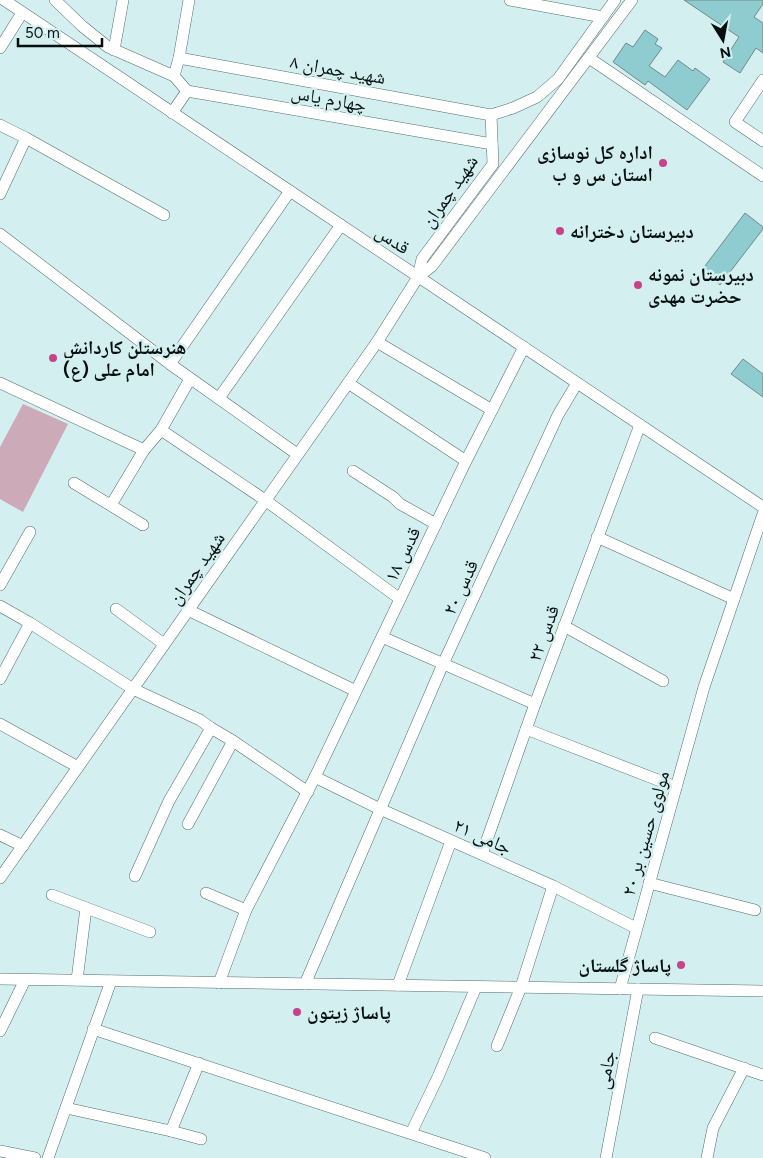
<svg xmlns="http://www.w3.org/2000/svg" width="763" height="1158" font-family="Figtree,'Noto Naskh Arabic',sans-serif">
<rect width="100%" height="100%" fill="#d3eff0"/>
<polygon fill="#cdaab8" points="23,404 68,424 23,512 0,499 0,447"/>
<g fill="#8fcccf" stroke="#708a8b">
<polygon points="684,0 763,0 763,4 754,17 763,23 763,53 756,48 740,73 723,62 739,37"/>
<polygon points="645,30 658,39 655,44 662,48 649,66 665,77 678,60 693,71 695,68 710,79 687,110 648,81 645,85 613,62 626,43 633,47"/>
<polygon points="745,213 763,227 763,229 720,285 702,270"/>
<polygon points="743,359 763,374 763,397 731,374"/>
</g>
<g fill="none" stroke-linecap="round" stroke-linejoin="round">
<g stroke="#546d6e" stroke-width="12">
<g id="minor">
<polyline points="4,0 763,507"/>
<polyline points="55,0 82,26 108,47 174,76"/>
<polyline points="510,0 603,17"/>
<polyline points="0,48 22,13"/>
<polyline points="114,50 123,0"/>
<polyline points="179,58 491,115"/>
<polyline points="589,58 763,176"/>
<polyline points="763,80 735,122 763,141"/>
<polyline points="187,91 174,76 179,58 189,0"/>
<polyline points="172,113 187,91 492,144"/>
<polyline points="0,125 26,138 164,215"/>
<polyline points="0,194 26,138"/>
<polyline points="0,234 170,364 297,454"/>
<polyline points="418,277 422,259 493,164 491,115 513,108 537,97 558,79 615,0"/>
<polyline points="377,342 492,410"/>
<polyline points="170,364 290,191"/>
<polyline points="0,383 144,450"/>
<polyline points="348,383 466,461"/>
<polyline points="219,398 341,225"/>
<polyline points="161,430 265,500 400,599"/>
<polyline points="353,471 393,497 400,504 436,524"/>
<polyline points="74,483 143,525"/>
<polyline points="111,505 144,450 161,430 190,379"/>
<polyline points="597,537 734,599"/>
<polyline points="0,585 30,532"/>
<polyline points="0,606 30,623 133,689 200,720 211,728 233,741 308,792"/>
<polyline points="116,609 164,644"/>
<polyline points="188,610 356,691"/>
<polyline points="564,626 663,681"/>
<polyline points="382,637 535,704"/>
<polyline points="0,679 30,623"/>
<polyline points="0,724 78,767"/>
<polyline points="526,729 676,787"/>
<polyline points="315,777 380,809 553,886 636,928"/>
<polyline points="188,824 233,741"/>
<polyline points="0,835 23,846"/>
<polyline points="482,854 535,704 640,425"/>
<polyline points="135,876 169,801 211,728"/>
<polyline points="0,878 377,342 418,277 432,266 632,0"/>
<polyline points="649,883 755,910"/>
<polyline points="206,893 246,910"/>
<polyline points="52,895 150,932"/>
<polyline points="0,979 763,991"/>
<polyline points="77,980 86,908"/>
<polyline points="219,983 246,910 315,777 466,461 524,347"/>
<polyline points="305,984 443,664 558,415 577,383"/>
<polyline points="398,985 451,841"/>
<polyline points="620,989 704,687 763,514"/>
<polyline points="93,1029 485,1158"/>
<polyline points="0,1031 25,980"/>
<polyline points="655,1038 763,1075"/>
<polyline points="497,1046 521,987 553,886"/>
<polyline points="66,1108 171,1131 201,1139"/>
<polyline points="171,1131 199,1063"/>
<polyline points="411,1133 438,1077 476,987"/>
<polyline points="0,1151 35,1158"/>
<polyline points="48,1158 111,981"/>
<polyline points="606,1158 638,989"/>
<polyline points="707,1158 713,1128 744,1068"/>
</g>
</g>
<use href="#minor" stroke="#fff" stroke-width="11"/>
</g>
<g fill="#c74287" stroke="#d3eff0" stroke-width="2">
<circle cx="663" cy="163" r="5"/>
<circle cx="560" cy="231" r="5"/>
<circle cx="638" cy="285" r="5"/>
<circle cx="53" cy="358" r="5"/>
<circle cx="681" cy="965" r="5"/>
<circle cx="297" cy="1012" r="5"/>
</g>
<g text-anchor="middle" stroke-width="5" stroke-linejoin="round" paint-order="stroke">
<g font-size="19" fill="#060f0f" stroke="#d3eff0">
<text transform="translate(338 69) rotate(10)" y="7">شهید چمران ۸</text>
<text transform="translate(329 98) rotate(10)" y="7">چهارم یاس</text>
<text transform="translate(449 191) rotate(-55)" y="7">شهید چمران</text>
<text transform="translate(393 239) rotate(34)" y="7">قدس</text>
<text transform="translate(402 554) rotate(-64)" y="7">قدس ۱۸</text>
<text transform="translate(196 568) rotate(-55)" y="7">شهید چمران</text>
<text transform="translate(460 587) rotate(-65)" y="7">قدس ۲۰</text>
<text transform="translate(543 633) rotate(-70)" y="7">قدس ۲۲</text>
<text transform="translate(645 833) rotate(-74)" y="7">مولوی حسین بر ۲۰</text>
<text transform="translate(483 836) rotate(24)" y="7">جامی ۲۱</text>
<text transform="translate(605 1070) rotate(-79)" y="7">جامی</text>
</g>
<g font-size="19" font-weight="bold" fill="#060f0f" stroke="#d3eff0" text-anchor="start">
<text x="653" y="159" text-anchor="end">اداره کل نوسازی<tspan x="653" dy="22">استان س و ب</tspan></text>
<text x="570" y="238">دبیرستان دخترانه</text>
<text x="648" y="281">دبیرستان نمونه<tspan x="648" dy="22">حضرت مهدی</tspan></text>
<text x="63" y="354">هنرستلن کاردانش<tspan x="63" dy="22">امام علی (ع)</tspan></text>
<text x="671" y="972" text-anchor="end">پاساژ گلستان</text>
<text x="307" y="1019">پاساژ زیتون</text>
</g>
</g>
<g transform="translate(723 40) rotate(169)" stroke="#d3eff0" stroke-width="4" paint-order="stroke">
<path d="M0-4L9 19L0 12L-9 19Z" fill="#060f0f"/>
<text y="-8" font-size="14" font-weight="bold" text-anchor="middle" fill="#060f0f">N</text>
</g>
<path d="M18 38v8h84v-8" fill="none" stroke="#060f0f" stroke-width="2.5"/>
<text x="25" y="38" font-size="15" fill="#060f0f" stroke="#d3eff0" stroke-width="4" paint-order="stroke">50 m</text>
</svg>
